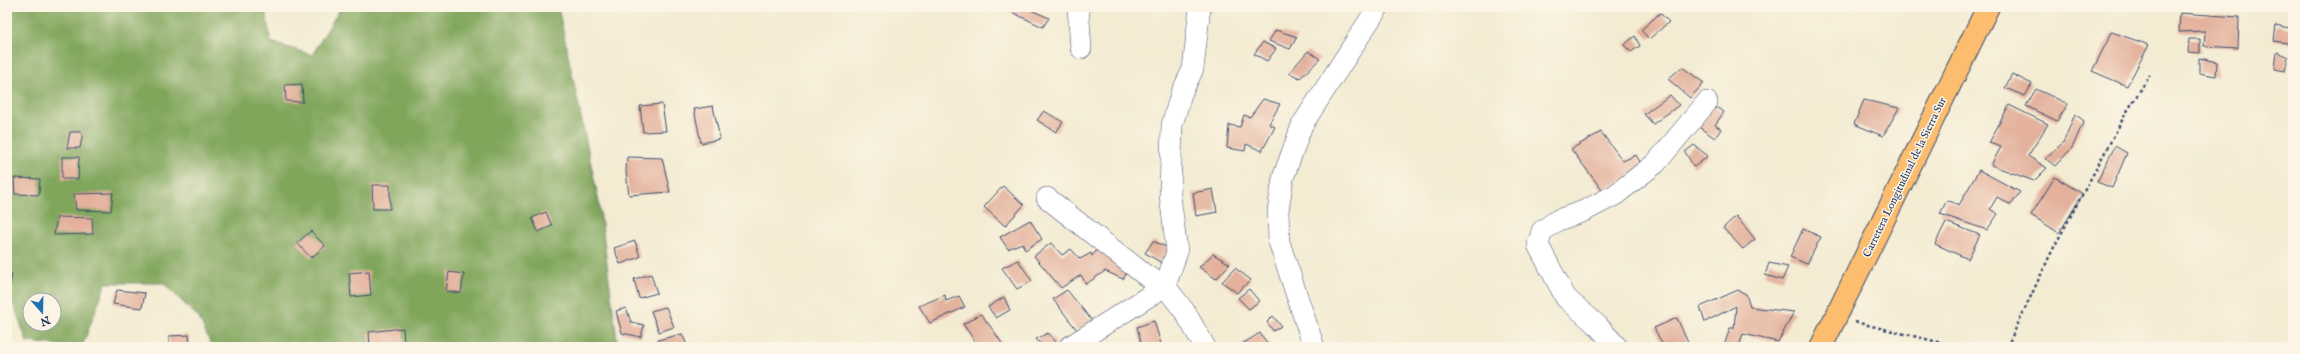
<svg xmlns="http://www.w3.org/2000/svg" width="2300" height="354" font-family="'IM FELL English',serif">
<rect width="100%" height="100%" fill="#fcf5e5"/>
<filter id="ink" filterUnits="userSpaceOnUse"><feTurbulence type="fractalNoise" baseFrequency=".025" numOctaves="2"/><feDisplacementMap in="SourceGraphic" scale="8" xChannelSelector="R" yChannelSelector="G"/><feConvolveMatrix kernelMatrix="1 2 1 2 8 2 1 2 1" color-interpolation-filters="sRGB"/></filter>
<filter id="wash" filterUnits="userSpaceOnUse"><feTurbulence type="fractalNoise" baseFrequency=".012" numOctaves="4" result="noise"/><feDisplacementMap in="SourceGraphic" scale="16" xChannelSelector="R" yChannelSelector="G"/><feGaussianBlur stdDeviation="0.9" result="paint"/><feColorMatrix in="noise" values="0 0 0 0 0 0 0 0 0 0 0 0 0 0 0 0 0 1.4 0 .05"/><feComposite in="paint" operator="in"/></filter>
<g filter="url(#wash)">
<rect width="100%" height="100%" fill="#f3ebd2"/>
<path fill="#80a65c" stroke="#4e6a5d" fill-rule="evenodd" d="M7 7H265L271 42 312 55 341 7H558L599 202 618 347H212L199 318 163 283H106L82 347 27 342 14 305H7ZM30 300H54V324H30Z"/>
<g id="blocks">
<g fill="#e3b19c">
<polygon points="1003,7 1024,7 1049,18 1043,27 1003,8"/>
<polygon points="1660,13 1669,22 1649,39 1641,30"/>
<polygon points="2180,13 2239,17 2238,48 2204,46 2205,31 2179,32"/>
<polygon points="2276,25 2293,29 2293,44 2274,41"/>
<polygon points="1276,30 1297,37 1290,49 1269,41"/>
<polygon points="2112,32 2149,45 2127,86 2092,71"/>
<polygon points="1635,36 1640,46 1631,52 1624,45"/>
<polygon points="2189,39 2200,39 2200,53 2188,52"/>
<polygon points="1263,42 1276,49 1267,61 1254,54"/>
<polygon points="1308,51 1320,59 1300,78 1289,73"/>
<polygon points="2277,52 2288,57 2285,71 2275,69"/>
<polygon points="2199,58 2217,62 2216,76 2199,73"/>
<polygon points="1682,67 1704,83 1690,98 1668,79"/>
<polygon points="2012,74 2032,84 2025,96 2005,88"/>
<polygon points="302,84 303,102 286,101 285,85"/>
<polygon points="2036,89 2068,104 2057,121 2026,106"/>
<polygon points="1670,95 1679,105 1653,124 1644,114"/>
<polygon points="1263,99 1280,104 1269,124 1275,127 1262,151 1246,144 1245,151 1227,148 1229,125 1240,127 1244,115 1250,117"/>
<polygon points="1864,100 1899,108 1883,136 1854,124"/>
<polygon points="662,104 666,131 643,132 640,106"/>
<polygon points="1712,105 1724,112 1715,125 1721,129 1715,138 1697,126"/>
<polygon points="2009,105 2048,124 2028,156 2047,168 2034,181 1991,165 2001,147 1989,143"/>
<polygon points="713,106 720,139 701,143 694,109"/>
<polygon points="1044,111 1063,122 1056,132 1037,120"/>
<polygon points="2075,114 2084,121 2072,148 2055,166 2045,158 2063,143"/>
<polygon points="70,132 83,132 80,148 67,148"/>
<polygon points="1601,132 1623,161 1636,155 1644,169 1602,190 1571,149"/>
<polygon points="1694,145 1708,156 1694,167 1685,152"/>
<polygon points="2115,146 2127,153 2112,188 2097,182"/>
<polygon points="62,157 79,157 78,179 62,179"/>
<polygon points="627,157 662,158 670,192 629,195 626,172"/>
<polygon points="1979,170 2020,192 2011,205 1997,197 1990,209 1998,214 1987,230 1940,214 1947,200 1959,205"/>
<polygon points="2055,177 2083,194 2059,233 2031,215"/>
<polygon points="14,178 40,179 39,195 15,194"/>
<polygon points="372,185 390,185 390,209 373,209"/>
<polygon points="1003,186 1024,205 1005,226 984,207"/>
<polygon points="1213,189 1217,212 1196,216 1193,193"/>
<polygon points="113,193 111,211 76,210 74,194"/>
<polygon points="546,212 552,226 538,232 532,218"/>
<polygon points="1736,216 1755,239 1743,249 1723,228"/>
<polygon points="57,217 92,218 93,234 54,235"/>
<polygon points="1030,220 1042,239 1025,250 1022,243 1008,249 1000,237"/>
<polygon points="1946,222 1980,235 1968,259 1935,244"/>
<polygon points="1803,229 1821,237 1807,264 1790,257"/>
<polygon points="311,231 325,246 311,258 297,243"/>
<polygon points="635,241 640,257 620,264 614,248"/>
<polygon points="1153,241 1171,249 1162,263 1145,253"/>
<polygon points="1051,243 1062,255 1071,249 1080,259 1091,253 1092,256 1101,245 1130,268 1123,279 1105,271 1086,284 1081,275 1061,288 1034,256"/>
<polygon points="1213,254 1230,264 1216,279 1199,267"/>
<polygon points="1018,260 1032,281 1017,289 1002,268"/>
<polygon points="1769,263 1788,267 1782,280 1765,275"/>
<polygon points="1235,268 1251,280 1237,293 1222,282"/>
<polygon points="369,271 371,295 351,297 349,273"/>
<polygon points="449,272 464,274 461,293 446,291"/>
<polygon points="7,274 12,274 9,290 7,290"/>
<polygon points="651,274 657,293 639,298 634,279"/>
<polygon points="1249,289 1259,301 1249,309 1238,298"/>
<polygon points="117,290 145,293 142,308 113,304"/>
<polygon points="1067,290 1093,322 1077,330 1053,299"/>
<polygon points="1738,290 1746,294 1750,307 1794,312 1778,342 1743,334 1739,347 1724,346 1730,328 1734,328 1736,306 1705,322 1700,307"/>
<polygon points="945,295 946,301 959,296 965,307 930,323 919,306"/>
<polygon points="1004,297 1010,310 996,318 988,307"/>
<polygon points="666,307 674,327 659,332 651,311"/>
<polygon points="626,308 631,322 644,325 641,337 622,333 616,311"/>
<polygon points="981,314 996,334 1004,347 979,347 976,343 963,324"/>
<polygon points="1273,316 1281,326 1273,331 1267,322"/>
<polygon points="1677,318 1685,336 1690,347 1671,347 1669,343 1663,345 1654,328"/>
<polygon points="1154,321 1162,347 1142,347 1137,327"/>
<polygon points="403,328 404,344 370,347 369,332"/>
<polygon points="1048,333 1057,343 1051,347 1043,347 1036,339"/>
<polygon points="1260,333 1270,347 1244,347 1242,344"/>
<polygon points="682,334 688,347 658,347 658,340"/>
<polygon points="189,335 190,347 169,347 169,336"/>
</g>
</g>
</g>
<g filter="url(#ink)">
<use href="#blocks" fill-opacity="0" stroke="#3b4b6f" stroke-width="1"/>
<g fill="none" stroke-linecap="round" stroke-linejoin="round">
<g stroke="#3b4b6f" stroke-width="22">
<g id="street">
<polyline points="1078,7 1081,48"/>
<polyline points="1047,198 1145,275 1165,286 1185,312 1205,347"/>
<polyline points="1069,347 1165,286 1177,252 1170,195 1172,125 1181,94 1193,69 1200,7"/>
<polyline points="1314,347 1279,242 1278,211 1283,178 1302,125 1378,7"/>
<polyline points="1617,347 1598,326 1566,298 1538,245 1542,231 1558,220 1584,211 1615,195 1656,163 1707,102"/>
</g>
</g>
<g stroke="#3b4b6f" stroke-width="24">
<polyline id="highway" points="1821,347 1988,7"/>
</g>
<g stroke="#3b4b6f" stroke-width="2.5" stroke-dasharray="3 3" stroke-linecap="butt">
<polyline points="1855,322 1959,347"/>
<polyline points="2007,347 2052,251 2126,113 2150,75"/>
</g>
<use href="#street" stroke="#fff" stroke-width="21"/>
<use href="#highway" stroke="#fcbd6e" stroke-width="22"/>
</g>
</g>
<g text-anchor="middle" stroke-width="3" stroke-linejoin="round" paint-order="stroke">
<g font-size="11" fill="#1b2f5e" stroke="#fcf5e5">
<text transform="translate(1904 177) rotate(-64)" y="4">Carretera Longitudinal de la Sierra Sur</text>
</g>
</g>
<rect width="2300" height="354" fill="none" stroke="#fcf5e5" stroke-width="24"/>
<g transform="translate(42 312) rotate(160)"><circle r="19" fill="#fcf5e5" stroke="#a2a6af"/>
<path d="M0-3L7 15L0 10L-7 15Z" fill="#1f6fb2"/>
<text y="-6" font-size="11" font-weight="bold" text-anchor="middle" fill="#1b2f5e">N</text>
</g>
</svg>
